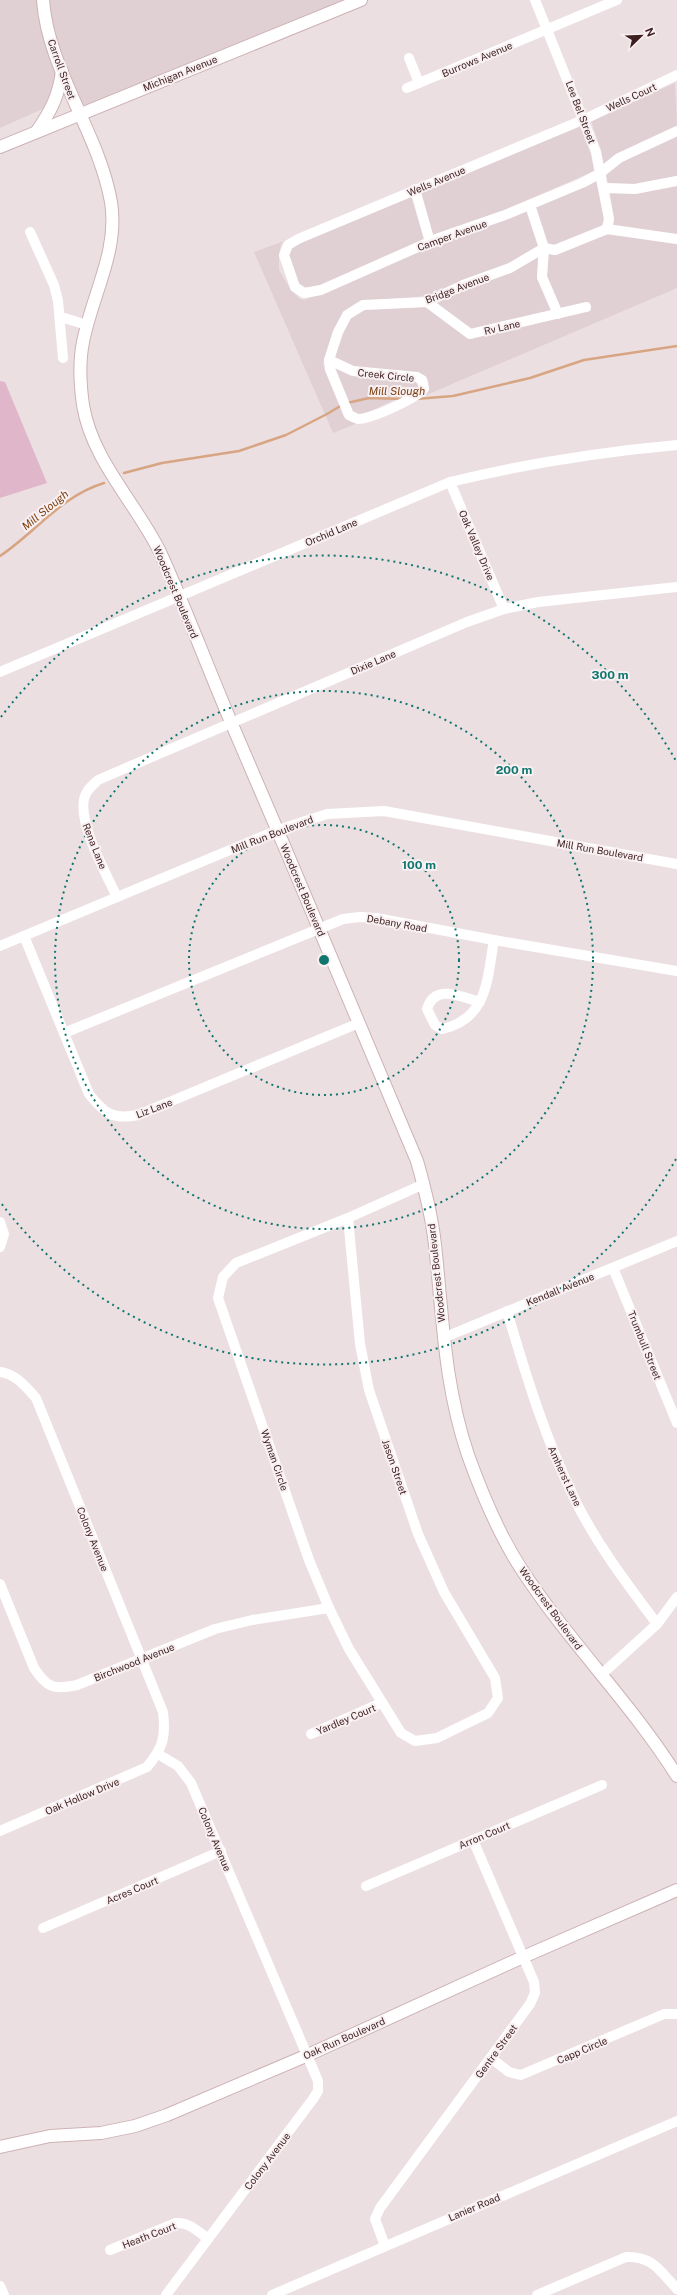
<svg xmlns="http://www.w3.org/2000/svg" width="677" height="2295" font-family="'Public Sans',sans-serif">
<rect width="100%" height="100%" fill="#ecdfe2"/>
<g fill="#e0d0d3">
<polygon points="0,0 38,0 57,71 55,89 47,107 0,128"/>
<polygon points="48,0 348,0 82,107 67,66 58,47"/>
<polygon points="675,83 677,126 603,164 601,150 591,121"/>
<polygon points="581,125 591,153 594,171 503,211 433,235 420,192"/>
<polygon points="677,136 677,176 635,184 608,183 606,174 621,162"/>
<polygon points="596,180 604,219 602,226 555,245 548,244 536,207"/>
<polygon points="677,186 677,235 613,225 614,218 610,193"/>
<polygon points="411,196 424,240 320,285 305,288 299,284 289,255 292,248 300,243"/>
<polygon points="526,211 538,246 508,264 428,296 363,301 333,331 323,364 325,371 344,417 358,423 333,433 254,252 284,241 281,244 279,255 279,270 291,290 300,299 305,300 436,244"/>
<polygon points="607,234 677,244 677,288 424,396 429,389 429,383 427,377 420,373 355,367 335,357 343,334 351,318 365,310 425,307 467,338 471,339 591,311 590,302 561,309 547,276 549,254 556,255"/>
<polygon points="538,257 537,279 551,311 472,329 436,303"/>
<polygon points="335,367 352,376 415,381 419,388 371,411 359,414 353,412"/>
</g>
<polygon fill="#e0b6ca" points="0,381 5,382 47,483 0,498"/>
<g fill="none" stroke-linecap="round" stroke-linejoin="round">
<g stroke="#d7a582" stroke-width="2.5">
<polyline points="416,399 453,396 530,378 584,360 677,346"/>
<polyline points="347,403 369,398 403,399"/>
<polyline points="124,473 162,463 239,451 286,435 327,414 342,405"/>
<path d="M0 556C36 532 61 496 104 483"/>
</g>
<g stroke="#cdb2b5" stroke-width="14">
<g id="secondary">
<path d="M43 0C48 70 99 133 111 202 119 251 92 295 83 342 79 362 80 384 83 405 92 461 137 504 161 554 186 609 207 666 231 722 294 868 356 1015 417 1161 425 1189 432 1217 435 1245 443 1318 444 1384 468 1455 482 1494 499 1535 522 1570 569 1642 631 1703 677 1776"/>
<path d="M37 131C51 111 59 95 62 71"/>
<polyline points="0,147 361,0"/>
<polyline points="0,2147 50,2136 101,2133 135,2126 167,2115 308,2055 523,1957 677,1890"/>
</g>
</g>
<g stroke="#fff" stroke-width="10">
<polyline points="535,0 596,152 609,219 607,229"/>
<polyline points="409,58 419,83"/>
<polyline points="677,75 585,119 298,239 288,245 284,255 295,287 304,293 321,290 436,239 505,215 582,183 599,174 619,158 677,131"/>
<polyline points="407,88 617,0"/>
<polyline points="604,188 635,189 677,181"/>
<polyline points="415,189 430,242"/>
<polyline points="530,205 544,248 542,277 558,314"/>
<polyline points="607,229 677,239"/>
<polyline points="30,232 54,285 58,301 63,358"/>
<polyline points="427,302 470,334 586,307"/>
<polyline points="61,317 87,325"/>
<polyline points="329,360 338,332 347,315 363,305 427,302 463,285 510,268 544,248 555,250 607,229"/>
<path d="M329 360 353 371 417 377 422 380 424 389C415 399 371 419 358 419 355 418 351 416 349 415L330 369Z"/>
<polyline points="450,482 504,609"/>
<path d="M0 672 450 482C524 464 601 452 677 445"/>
<path d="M117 897C107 875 72 814 87 792 89 788 94 784 98 780L467 622 504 609 538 602 677 587"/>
<path d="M24 936 89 1094C105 1114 113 1120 138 1115L359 1023"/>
<polyline points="0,946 278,830 327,814 384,811 677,864"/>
<path d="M480 1002C461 997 435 983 427 1009L435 1025 442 1029C488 1019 487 979 494 940"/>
<polyline points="64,1033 343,919 360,917 376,918 494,940 677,971"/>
<polyline points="348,1218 360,1344 369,1390 418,1534 444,1592 495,1678 498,1698 488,1713 437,1738 415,1741 401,1733 349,1649 329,1608 309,1560 218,1298 223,1277 236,1263 348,1218 424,1184"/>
<polyline points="0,1222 4,1234 0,1247"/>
<polyline points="613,1268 677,1423"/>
<path d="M507 1311C526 1376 546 1441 576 1502 598 1546 628 1585 657 1624"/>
<polyline points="443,1338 677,1241"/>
<path d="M0 1372C16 1374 26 1387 36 1398L163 1712C166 1737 163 1748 147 1767L0 1831"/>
<path d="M0 1584 34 1668C47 1688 54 1690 77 1685L215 1629 252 1620 329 1608"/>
<polyline points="601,1675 657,1624 677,1597"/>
<polyline points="311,1734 381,1703"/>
<polyline points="158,1754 178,1766 191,1783 318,2081 318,2091 313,2099 166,2295"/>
<polyline points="366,1886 602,1785"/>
<polyline points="43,1928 221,1851"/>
<polyline points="491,2058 509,2072 521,2075 664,2014 677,2014"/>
<polyline points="385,2246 375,2219 380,2208 530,2004 535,1993 534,1982 473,1840"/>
<path d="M110 2250 176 2223C189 2222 198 2231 208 2239"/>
<polyline points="0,2286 4,2295"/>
<polyline points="272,2295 677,2121"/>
<path d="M537 2295 626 2257C653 2256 660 2271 677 2289"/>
</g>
<use href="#secondary" stroke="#fff" stroke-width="12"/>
</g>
<g fill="none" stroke="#0f766e" stroke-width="2" stroke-dasharray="2 4">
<circle cx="324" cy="960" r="135"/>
<circle cx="324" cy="960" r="269"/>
<path d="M676 1159A404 404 0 0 1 1 1203M1 717A404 404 0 0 1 676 761"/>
</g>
<g text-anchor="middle" stroke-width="4" stroke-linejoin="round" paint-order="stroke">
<g font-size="10" fill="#3e1f1f" stroke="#f8f0f2">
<text transform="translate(477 59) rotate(-23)" y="4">Burrows Avenue</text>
<text transform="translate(62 69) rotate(70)" y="4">Carroll Street</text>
<text transform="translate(180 73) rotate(-22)" y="4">Michigan Avenue</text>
<text transform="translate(631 97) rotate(-25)" y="4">Wells Court</text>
<text transform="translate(581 112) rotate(69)" y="4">Lee Bel Street</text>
<text transform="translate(436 181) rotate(-23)" y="4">Wells Avenue</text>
<text transform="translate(452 235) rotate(-20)" y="4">Camper Avenue</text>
<text transform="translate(457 288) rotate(-21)" y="4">Bridge Avenue</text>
<text transform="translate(502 327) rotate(-13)" y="4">Rv Lane</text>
<text transform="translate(386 375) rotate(6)" y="4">Creek Circle</text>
<text transform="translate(331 532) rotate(-23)" y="4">Orchid Lane</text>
<text transform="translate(477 545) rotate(67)" y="4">Oak Valley Drive</text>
<text transform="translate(176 592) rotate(67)" y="4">Woodcrest Boulevard</text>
<text transform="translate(373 662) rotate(-23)" y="4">Dixie Lane</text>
<text transform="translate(272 834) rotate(-21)" y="4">Mill Run Boulevard</text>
<text transform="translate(95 846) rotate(68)" y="4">Rena Lane</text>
<text transform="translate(600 850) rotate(10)" y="4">Mill Run Boulevard</text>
<text transform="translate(303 890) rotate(67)" y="4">Woodcrest Boulevard</text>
<text transform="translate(397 923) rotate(10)" y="4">Debany Road</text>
<text transform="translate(154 1108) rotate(-21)" y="4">Liz Lane</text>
<text transform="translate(436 1273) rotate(-96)" y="4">Woodcrest Boulevard</text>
<text transform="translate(560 1289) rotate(-22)" y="4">Kendall Avenue</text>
<text transform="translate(645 1345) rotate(68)" y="4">Trumbull Street</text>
<text transform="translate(275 1460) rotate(71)" y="4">Wyman Circle</text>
<text transform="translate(395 1467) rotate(71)" y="4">Jason Street</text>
<text transform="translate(565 1476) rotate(65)" y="4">Amherst Lane</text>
<text transform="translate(93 1539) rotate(68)" y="4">Colony Avenue</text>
<text transform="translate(551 1608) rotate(54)" y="4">Woodcrest Boulevard</text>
<text transform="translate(134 1662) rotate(-22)" y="4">Birchwood Avenue</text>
<text transform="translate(346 1719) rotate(-23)" y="4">Yardley Court</text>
<text transform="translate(82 1796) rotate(-23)" y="4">Oak Hollow Drive</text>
<text transform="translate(484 1835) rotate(-23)" y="4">Arron Court</text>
<text transform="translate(215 1839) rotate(67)" y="4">Colony Avenue</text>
<text transform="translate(132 1890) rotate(-23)" y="4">Acres Court</text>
<text transform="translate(344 2038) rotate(-24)" y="4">Oak Run Boulevard</text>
<text transform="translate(582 2050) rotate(-23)" y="4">Capp Circle</text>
<text transform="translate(496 2051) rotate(-54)" y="4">Gentre Street</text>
<text transform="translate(267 2161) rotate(-53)" y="4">Colony Avenue</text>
<text transform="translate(474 2207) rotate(-23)" y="4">Lanier Road</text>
<text transform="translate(149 2235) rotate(-21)" y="4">Heath Court</text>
</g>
<g font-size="11" font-style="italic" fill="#7f4113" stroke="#f8f0f2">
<text x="397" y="395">Mill Slough</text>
<text transform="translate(45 510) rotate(-39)" y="4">Mill Slough</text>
</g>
</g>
<circle cx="324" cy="960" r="6" fill="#0f766e" stroke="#f8f0f2" stroke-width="2"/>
<g font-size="12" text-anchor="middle" font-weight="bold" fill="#0f766e" stroke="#f8f0f2" stroke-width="4" stroke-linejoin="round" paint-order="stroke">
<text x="610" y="679">300 m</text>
<text x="514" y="774">200 m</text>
<text x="419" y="869">100 m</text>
</g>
<g transform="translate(641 36) rotate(67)" stroke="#f8f0f2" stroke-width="3" paint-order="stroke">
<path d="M0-3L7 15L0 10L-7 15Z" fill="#3e1f1f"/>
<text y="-6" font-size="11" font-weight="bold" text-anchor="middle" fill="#3e1f1f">N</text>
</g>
</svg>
